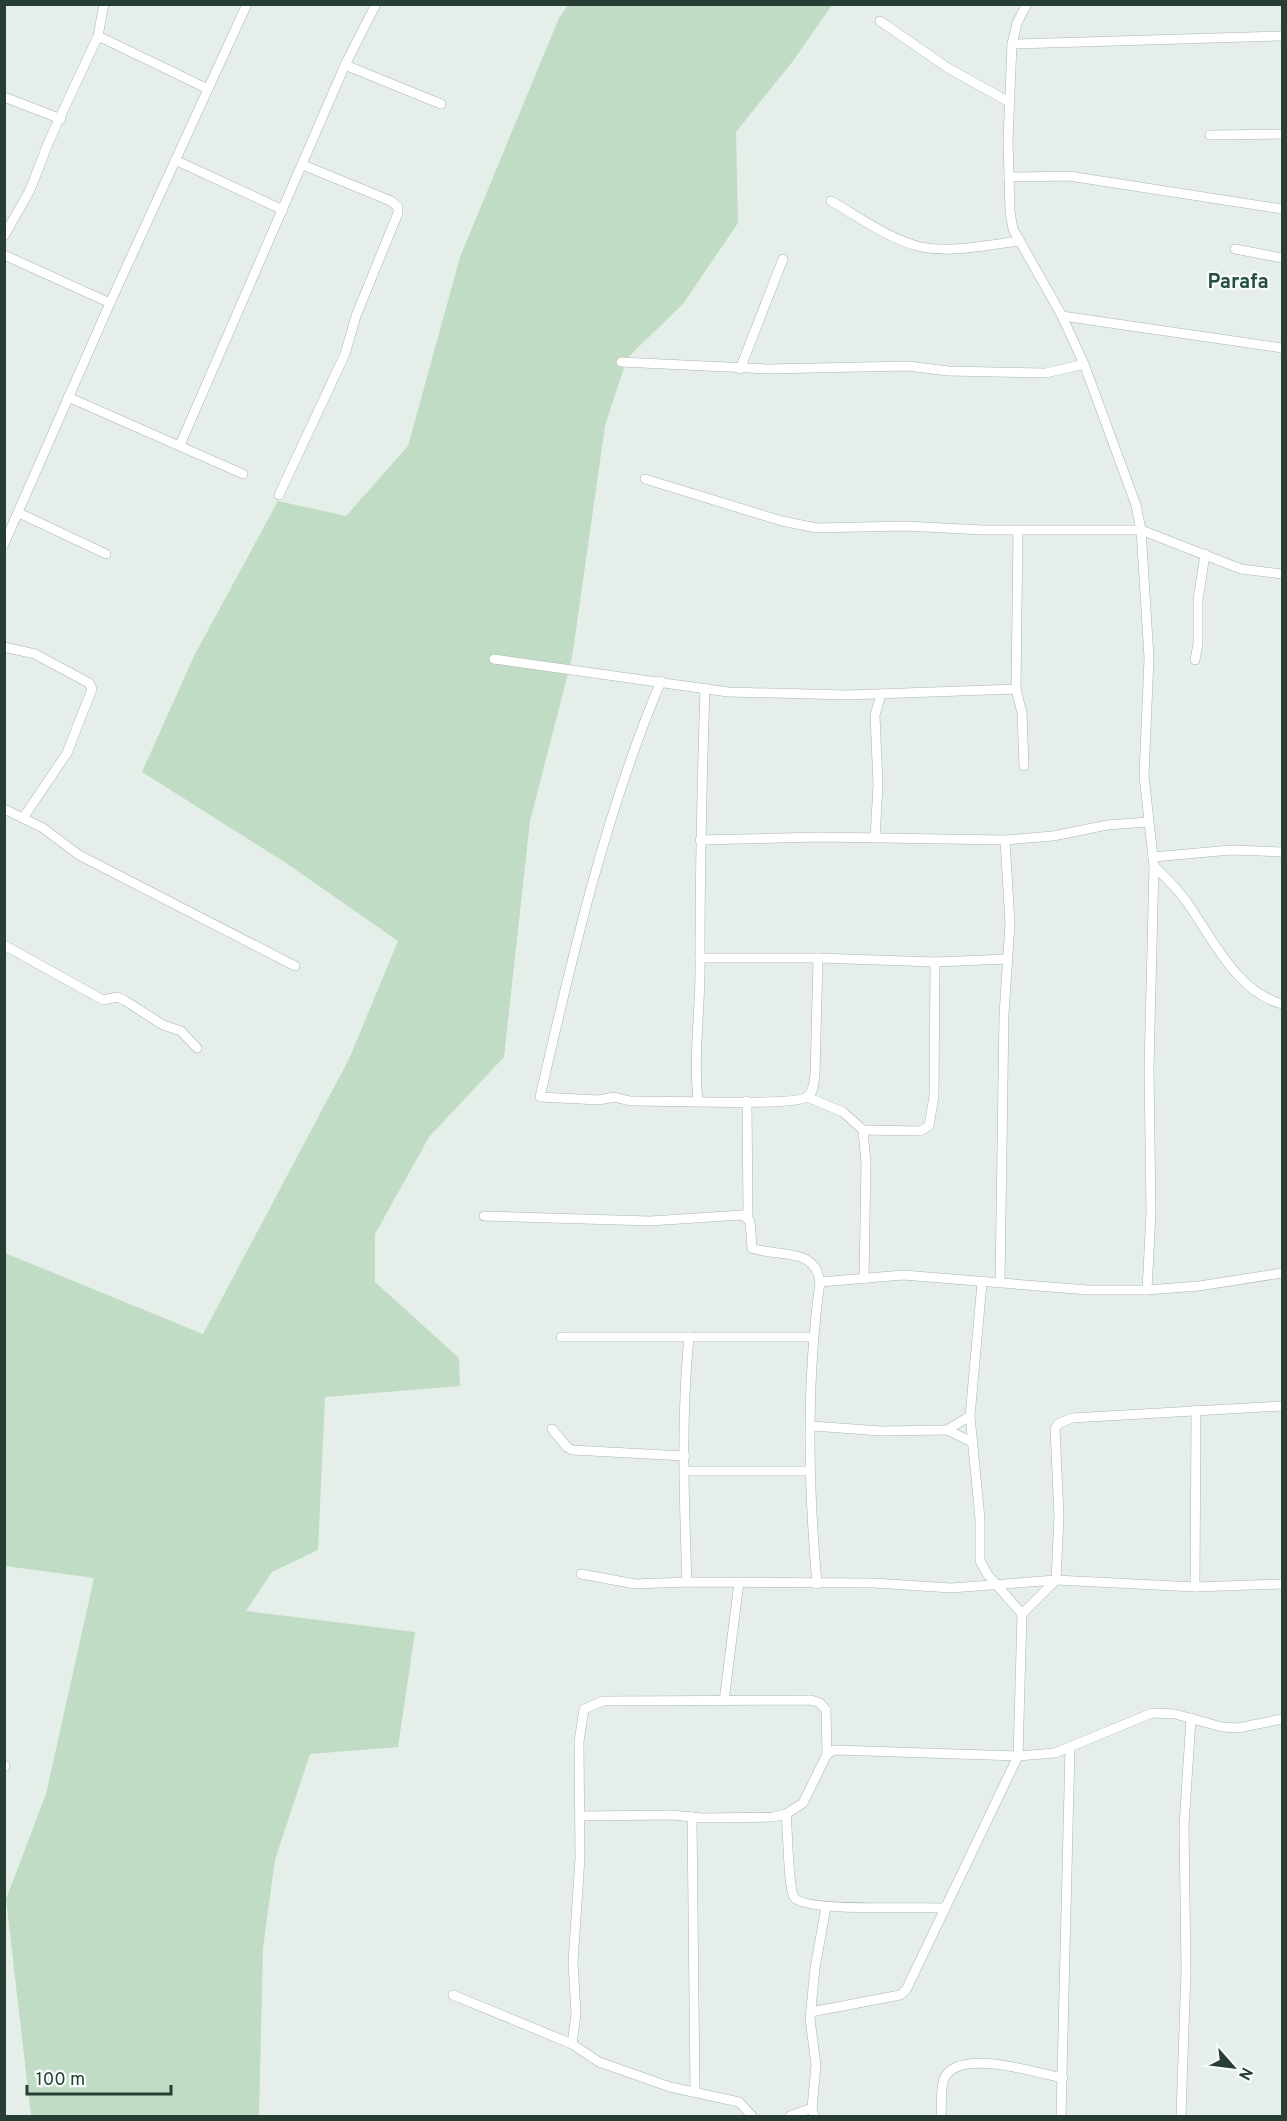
<svg xmlns="http://www.w3.org/2000/svg" width="1287" height="2121" font-family="Overpass,sans-serif">
<rect width="100%" height="100%" fill="#e6eee9"/>
<polygon fill="#c1dcc4" points="568,5 832,5 793,61 736,132 738,223 683,304 627,358 605,426 572,658 530,821 504,1057 429,1137 375,1234 375,1282 459,1358 460,1386 325,1397 318,1550 272,1572 246,1611 415,1632 398,1747 310,1754 275,1860 263,1948 259,2116 31,2116 6,1899 46,1794 94,1578 5,1566 5,1253 203,1334 349,1059 398,941 286,863 142,772 194,656 278,501 346,516 408,446 460,257 559,18"/>
<g fill="none" stroke-linecap="round" stroke-linejoin="round">
<g stroke="#a9b6af" stroke-width="10">
<g id="street">
<polyline points="1027,4 1017,23 1012,44 1008,140 1010,212 1013,229 1062,316 1084,364 1136,505 1141,530 1149,658 1144,776 1154,866 1149,1068 1151,1213 1147,1290"/>
<polyline points="880,21 948,68 1009,102"/>
<polyline points="98,36 208,89"/>
<polyline points="1012,44 1282,36"/>
<polyline points="345,65 441,104"/>
<polyline points="4,97 61,119"/>
<polyline points="1210,135 1282,134"/>
<polyline points="175,160 283,210"/>
<polyline points="1009,177 1069,176 1282,209"/>
<path d="M831 201C859 217 886 237 917 246 949 254 987 245 1019 241"/>
<polyline points="4,236 30,190 49,141 98,36 104,4"/>
<polyline points="1235,249 1282,258"/>
<polyline points="4,255 110,303"/>
<polyline points="1062,316 1282,348"/>
<polyline points="621,362 768,369 908,366 948,371 1046,373 1084,364"/>
<polyline points="740,369 783,259"/>
<polyline points="68,397 243,474"/>
<polyline points="180,445 345,65 376,4"/>
<polyline points="645,479 782,521 816,528 905,526 983,530 1141,530 1241,569 1282,574"/>
<polyline points="279,495 345,354 356,316 398,213 398,207 391,201 303,165"/>
<polyline points="19,513 106,554"/>
<polyline points="1018,531 1016,689 1022,713 1024,766"/>
<polyline points="4,544 110,303 247,4"/>
<polyline points="4,647 35,654 89,683 92,689 67,753 23,818"/>
<polyline points="494,659 728,692 848,695 1016,689"/>
<polyline points="1195,660 1198,644 1198,600 1205,554"/>
<path d="M661 681C605 814 572 957 540 1097L599 1100 614 1097 630 1101C658 1100 793 1107 807 1097 814 1092 814 1082 815 1075L818 958"/>
<polyline points="4,809 43,828 79,855 295,966"/>
<polyline points="875,838 878,785 875,715 881,694"/>
<polyline points="700,840 820,837 1005,840 1053,836 1107,825 1148,822"/>
<polyline points="1153,857 1231,850 1282,852"/>
<path d="M1154 866C1165 877 1177 888 1186 901 1212 937 1236 992 1282 1004"/>
<polyline points="4,945 103,1000 117,997 124,1000 163,1025 181,1031 197,1048"/>
<polyline points="700,958 818,958 935,962 1007,959"/>
<polyline points="807,1097 843,1112 863,1130 866,1163 864,1279"/>
<path d="M698 1101C693 1053 701 1006 700 959 700 869 702 779 705 688"/>
<polyline points="747,1101 748,1217"/>
<polyline points="863,1130 920,1131 929,1126 934,1096 935,962"/>
<path d="M484 1216 650 1221 742 1215 750 1221 752 1248C778 1258 815 1246 820 1282 806 1382 808 1484 817 1584"/>
<polyline points="820,1282 903,1275 1088,1290 1147,1290 1199,1286 1282,1273"/>
<polyline points="1000,1283 1004,1014 1010,924 1005,840"/>
<polyline points="561,1337 813,1337"/>
<polyline points="812,1426 881,1431 947,1430 970,1416"/>
<polyline points="552,1429 567,1447 572,1450 685,1456"/>
<polyline points="947,1430 972,1442"/>
<polyline points="685,1471 810,1471"/>
<polyline points="581,1574 635,1584 687,1582 874,1583 951,1588 1056,1580 1195,1587 1282,1584"/>
<path d="M687 1582C684 1501 681 1418 689 1337"/>
<polyline points="1195,1587 1196,1410"/>
<polyline points="1022,1614 1056,1580 1059,1516 1055,1429 1058,1424 1072,1418 1282,1406"/>
<polyline points="724,1701 739,1582"/>
<polyline points="827,1754 835,1750 1018,1756 1055,1753 1152,1713 1175,1714 1222,1727 1238,1728 1282,1719"/>
<polyline points="4,1766 5,1766"/>
<path d="M786 1814C788 1830 788 1887 794 1897 804 1913 920 1906 944 1908"/>
<polyline points="692,1817 695,2092"/>
<polyline points="453,1995 572,2044 599,2062 670,2087 739,2102 752,2116"/>
<polyline points="811,2012 900,1995 906,1990 1018,1756 1022,1614 988,1575 980,1561 980,1519 970,1416 982,1283"/>
<polyline points="572,2044 576,2014 573,1962 580,1858 579,1742 584,1709 603,1701 811,1700 820,1703 826,1710 827,1754 803,1803 786,1814 773,1817 702,1818 672,1815 580,1816"/>
<polyline points="790,2116 812,2108"/>
<polyline points="814,2116 812,2108 816,2065 810,2019 815,1968 826,1907"/>
<path d="M941 2116C942 2105 940 2090 944 2079 957 2047 1038 2073 1063 2078"/>
<polyline points="1061,2116 1070,1747"/>
<polyline points="1181,2116 1186,1970 1184,1826 1191,1718"/>
</g>
</g>
<use href="#street" stroke="#fff" stroke-width="9"/>
</g>
<g text-anchor="middle" stroke-width="4.5" stroke-linejoin="round" paint-order="stroke">
<g font-size="20" font-weight="bold" fill="#244f3d" stroke="#f6faf8">
<text x="1238" y="288">Parafa</text>
</g>
</g>
<rect width="1287" height="2121" fill="none" stroke="#263e34" stroke-width="12"/>
<g transform="translate(1233 2067) rotate(118)" stroke="#f6faf8" stroke-width="4.5" paint-order="stroke">
<path d="M0-4.5L10 22L0 15L-10 22Z" fill="#263e34"/>
<text y="-9" font-size="16" font-weight="bold" text-anchor="middle" fill="#263e34">N</text>
</g>
<path d="M27 2085v9h144v-9" fill="none" stroke="#263e34" stroke-width="3"/>
<text x="36" y="2085" font-size="18" fill="#263e34" stroke="#f6faf8" stroke-width="4.5" paint-order="stroke">100 m</text>
</svg>
